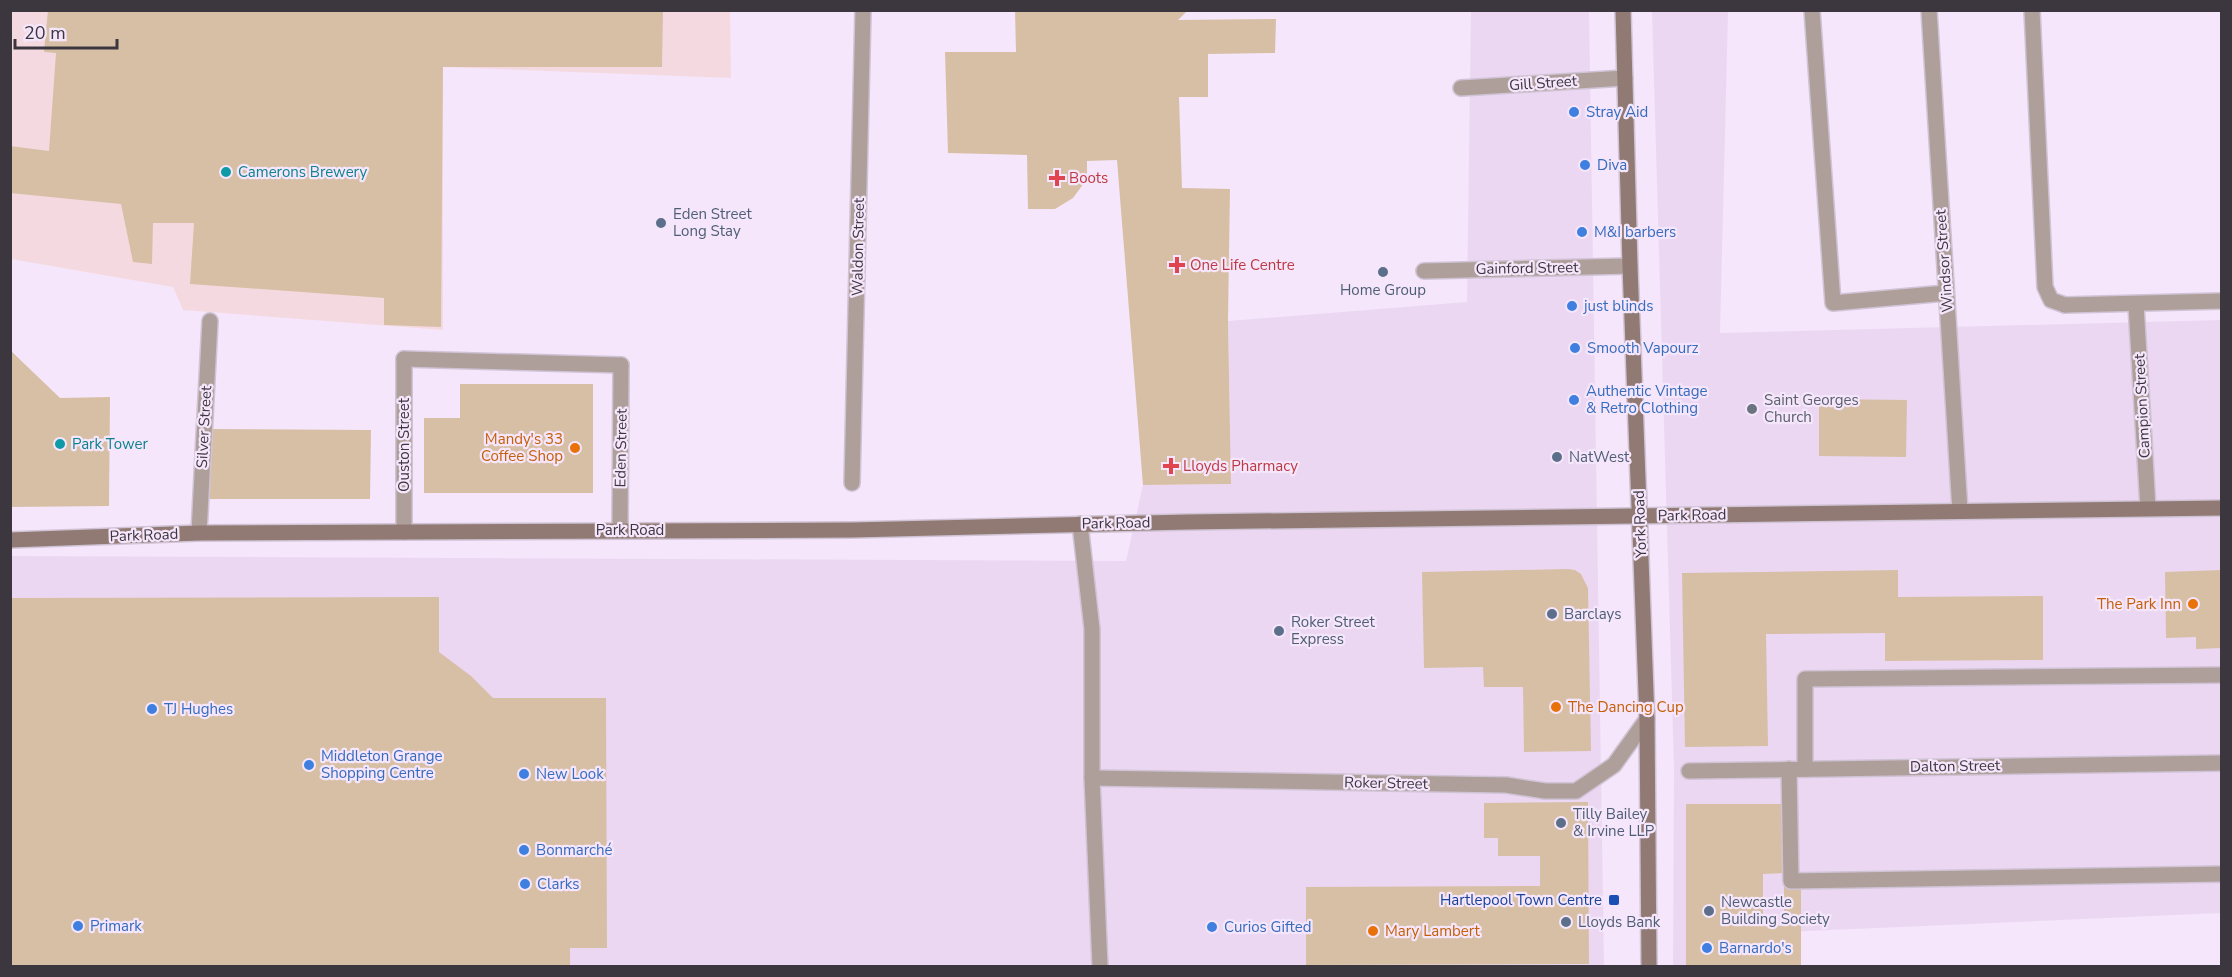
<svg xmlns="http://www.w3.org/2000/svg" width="2232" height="977" font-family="'Nunito Sans',sans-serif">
<rect width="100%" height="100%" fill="#f5e6fb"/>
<g fill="#ebd7f2">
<polygon points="1471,11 1589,11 1604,966 11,966 11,556 1126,561 1143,485 1231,484 1228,321 1467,302"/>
<polygon points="1652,11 1728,11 1720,333 2221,320 2221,913 1740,934 1742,966 1673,966 1674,768"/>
</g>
<polygon fill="#f4dae0" points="10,11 730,11 731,78 443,67 443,330 183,310 173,287 11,259"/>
<g fill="#d7bfa6">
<polygon points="48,10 663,10 662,67 443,67 441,327 384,325 384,298 190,284 194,223 153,223 152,264 133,262 121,204 10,193 10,146 49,151 56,53 44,52"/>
<polygon points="1015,10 1188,10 1178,20 1276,19 1275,53 1208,54 1208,97 1179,97 1182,188 1230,189 1228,321 1231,484 1143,485 1117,160 1087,161 1087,179 1073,198 1055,209 1028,209 1027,155 948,153 945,52 1016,52"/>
<polygon points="10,350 60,398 110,397 109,506 10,507"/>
<polygon points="460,384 593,384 593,493 424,493 424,418 460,418"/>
<polygon points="1819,399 1907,400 1906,457 1819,456"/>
<polygon points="210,429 371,430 370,499 210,499"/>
<polygon points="1568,569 1575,570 1581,574 1588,588 1591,751 1524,752 1523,687 1484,687 1483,667 1424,668 1422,572"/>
<polygon points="1898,570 1898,597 2043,596 2043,660 1885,661 1885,633 1766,634 1768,746 1685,747 1682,573"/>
<polygon points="2222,570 2222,648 2196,649 2196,637 2166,638 2165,572"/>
<polygon points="439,597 439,652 471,676 493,698 606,698 607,948 570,948 570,966 10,966 10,598"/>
<polygon points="1588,802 1589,964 1306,965 1306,887 1540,886 1540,856 1498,856 1498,838 1484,838 1484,803"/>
<polygon points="1686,804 1784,804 1784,873 1763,874 1763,926 1784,926 1784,887 1801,887 1801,966 1686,966"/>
</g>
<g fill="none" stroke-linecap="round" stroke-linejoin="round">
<g stroke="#d0c3d5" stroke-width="18">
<g id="lane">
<polyline points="1812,10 1833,303 1946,293"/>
<polyline points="2032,10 2045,287 2051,300 2065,305"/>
<polyline points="404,359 621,365"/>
<polyline points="1789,769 1791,881 2222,874"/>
<polyline points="1805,769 1805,679 2222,675"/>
</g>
</g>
<g stroke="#d0c3d5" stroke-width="18">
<g id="street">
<polyline points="1929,10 1960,511"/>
<polyline points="1461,88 1625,78"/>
<polyline points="1424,271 1630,266"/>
<polyline points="2065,305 2222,301"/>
<polyline points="2136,305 2148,508"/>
<polyline points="852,483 863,10"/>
<polyline points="1080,524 1092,629 1092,778 1100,966"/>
<polyline points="620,530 621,365"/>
<polyline points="404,532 404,359"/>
<polyline points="199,533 210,321"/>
<polyline points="1689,771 2222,763"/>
<polyline points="1092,778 1506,785 1545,791 1576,791 1614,765 1647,719"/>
</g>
</g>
<g stroke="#d0c3d5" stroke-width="18">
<g id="secondary">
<polyline points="1623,10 1630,266 1647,719 1649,966"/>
<polyline points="10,540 199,533 852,530 1188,522 2222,508"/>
</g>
</g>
<use href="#lane" stroke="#ae9f9a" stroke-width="15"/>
<use href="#street" stroke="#ae9f9a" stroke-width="15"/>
<use href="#secondary" stroke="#907a73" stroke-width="15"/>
</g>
<g fill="#3f7fe0" stroke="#f5e6fb" stroke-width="2">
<circle cx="1574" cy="112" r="6"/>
<circle cx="1585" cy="165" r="6"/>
<circle cx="1582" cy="232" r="6"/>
<circle cx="1572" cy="306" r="6"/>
<circle cx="1575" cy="348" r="6"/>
<circle cx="1574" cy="400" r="6"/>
<circle cx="152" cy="709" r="6"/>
<circle cx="309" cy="765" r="6"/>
<circle cx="524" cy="774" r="6"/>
<circle cx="524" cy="850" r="6"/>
<circle cx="525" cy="884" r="6"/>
<circle cx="78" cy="926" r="6"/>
<circle cx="1212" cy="927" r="6"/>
<circle cx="1707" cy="948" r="6"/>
</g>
<g fill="#0f9aa8" stroke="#f5e6fb" stroke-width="2">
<circle cx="226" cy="172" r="6"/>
<circle cx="60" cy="444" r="6"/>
</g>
<g fill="#e0444e" stroke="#f5e6fb" stroke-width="2">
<path d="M1054 169h6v6h6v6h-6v6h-6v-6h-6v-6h6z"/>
<path d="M1174 256h6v6h6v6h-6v6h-6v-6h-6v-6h6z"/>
<path d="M1168 457h6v6h6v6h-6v6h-6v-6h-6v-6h6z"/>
</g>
<g fill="#5c6f8a" stroke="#f5e6fb" stroke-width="2">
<circle cx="661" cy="223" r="6"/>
<circle cx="1383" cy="272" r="6"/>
<circle cx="1557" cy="457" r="6"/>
<circle cx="1552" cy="614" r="6"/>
<circle cx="1279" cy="631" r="6"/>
<circle cx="1561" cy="823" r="6"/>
<circle cx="1709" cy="911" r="6"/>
<circle cx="1566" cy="922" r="6"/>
</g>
<circle fill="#6b7280" stroke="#f5e6fb" stroke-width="2" cx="1752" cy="409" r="6"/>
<g fill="#e8710a" stroke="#f5e6fb" stroke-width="2">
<circle cx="575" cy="448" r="6"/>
<circle cx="2193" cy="604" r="6"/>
<circle cx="1556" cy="707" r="6"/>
<circle cx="1373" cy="931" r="6"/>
</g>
<rect fill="#1a4fb4" stroke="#f5e6fb" stroke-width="2" x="1608" y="894" width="12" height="12" rx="3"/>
<g text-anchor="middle" stroke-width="4.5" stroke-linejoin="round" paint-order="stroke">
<g font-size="15" fill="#3c363e" stroke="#f5e6fb">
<text transform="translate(1543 83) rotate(-4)" y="5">Gill Street</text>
<text transform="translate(858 247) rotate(-89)" y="5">Waldon Street</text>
<text transform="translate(1944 261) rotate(-94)" y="5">Windsor Street</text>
<text transform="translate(1527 268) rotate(-1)" y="5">Gainford Street</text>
<text transform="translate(2142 406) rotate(-93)" y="5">Campion Street</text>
<text transform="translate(204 427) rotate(-87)" y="5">Silver Street</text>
<text transform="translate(404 445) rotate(-90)" y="5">Ouston Street</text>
<text transform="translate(621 448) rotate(-89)" y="5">Eden Street</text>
<text transform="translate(1692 515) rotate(-1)" y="5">Park Road</text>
<text transform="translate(1116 523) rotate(-1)" y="5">Park Road</text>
<text transform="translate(1640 524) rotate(-92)" y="5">York Road</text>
<text x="630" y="535">Park Road</text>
<text transform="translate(144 535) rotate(-2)" y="5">Park Road</text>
<text transform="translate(1955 766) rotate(-1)" y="5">Dalton Street</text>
<text transform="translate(1386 783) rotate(1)" y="5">Roker Street</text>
</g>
<g font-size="15" fill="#366cbe" stroke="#f5e6fb" text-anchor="start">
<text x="1586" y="117">Stray Aid</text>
<text x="1597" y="170">Diva</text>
<text x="1594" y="237">M&amp;I barbers</text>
<text x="1584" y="311">just blinds</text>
<text x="1587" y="353">Smooth Vapourz</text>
<text x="1586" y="396">Authentic Vintage<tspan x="1586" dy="17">&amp; Retro Clothing</tspan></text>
<text x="164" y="714">TJ Hughes</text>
<text x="321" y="761">Middleton Grange<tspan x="321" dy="17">Shopping Centre</tspan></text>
<text x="536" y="779">New Look</text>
<text x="536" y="855">Bonmarché</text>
<text x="537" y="889">Clarks</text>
<text x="90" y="931">Primark</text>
<text x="1224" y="932">Curios Gifted</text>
<text x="1719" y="953">Barnardo's</text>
</g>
<g font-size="15" fill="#0d838f" stroke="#f5e6fb" text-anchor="start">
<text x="238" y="177">Camerons Brewery</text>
<text x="72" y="449">Park Tower</text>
</g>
<g font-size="15" fill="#be3a42" stroke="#f5e6fb" text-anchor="start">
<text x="1069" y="183">Boots</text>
<text x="1190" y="270">One Life Centre</text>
<text x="1183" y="471">Lloyds Pharmacy</text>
</g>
<g font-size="15" fill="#4e5e75" stroke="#f5e6fb" text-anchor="start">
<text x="673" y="219">Eden Street<tspan x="673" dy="17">Long Stay</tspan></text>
<text x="1383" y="295" text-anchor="middle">Home Group</text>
<text x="1569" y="462">NatWest</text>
<text x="1564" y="619">Barclays</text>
<text x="1291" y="627">Roker Street<tspan x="1291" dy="17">Express</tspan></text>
<text x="1573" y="819">Tilly Bailey<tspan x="1573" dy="17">&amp; Irvine LLP</tspan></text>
<text x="1721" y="907">Newcastle<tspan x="1721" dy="17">Building Society</tspan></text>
<text x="1578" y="927">Lloyds Bank</text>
</g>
<g font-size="15" fill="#5b616d" stroke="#f5e6fb" text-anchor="start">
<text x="1764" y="405">Saint Georges<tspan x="1764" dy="17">Church</tspan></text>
</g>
<g font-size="15" fill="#c56008" stroke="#f5e6fb" text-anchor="end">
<text x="563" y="444">Mandy's 33<tspan x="563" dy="17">Coffee Shop</tspan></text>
<text x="2181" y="609">The Park Inn</text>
<text x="1568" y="712" text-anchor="start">The Dancing Cup</text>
<text x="1385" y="936" text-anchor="start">Mary Lambert</text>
</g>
<g font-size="15" fill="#164399" stroke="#f5e6fb" text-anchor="end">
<text x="1602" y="905">Hartlepool Town Centre</text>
</g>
</g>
<rect width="2232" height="977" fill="none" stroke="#3c363e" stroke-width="24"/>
<path d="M15 39v9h102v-9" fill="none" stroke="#3c363e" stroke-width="3"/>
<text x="24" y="39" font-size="18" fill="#3c363e" stroke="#f5e6fb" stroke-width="4.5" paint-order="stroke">20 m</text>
</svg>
